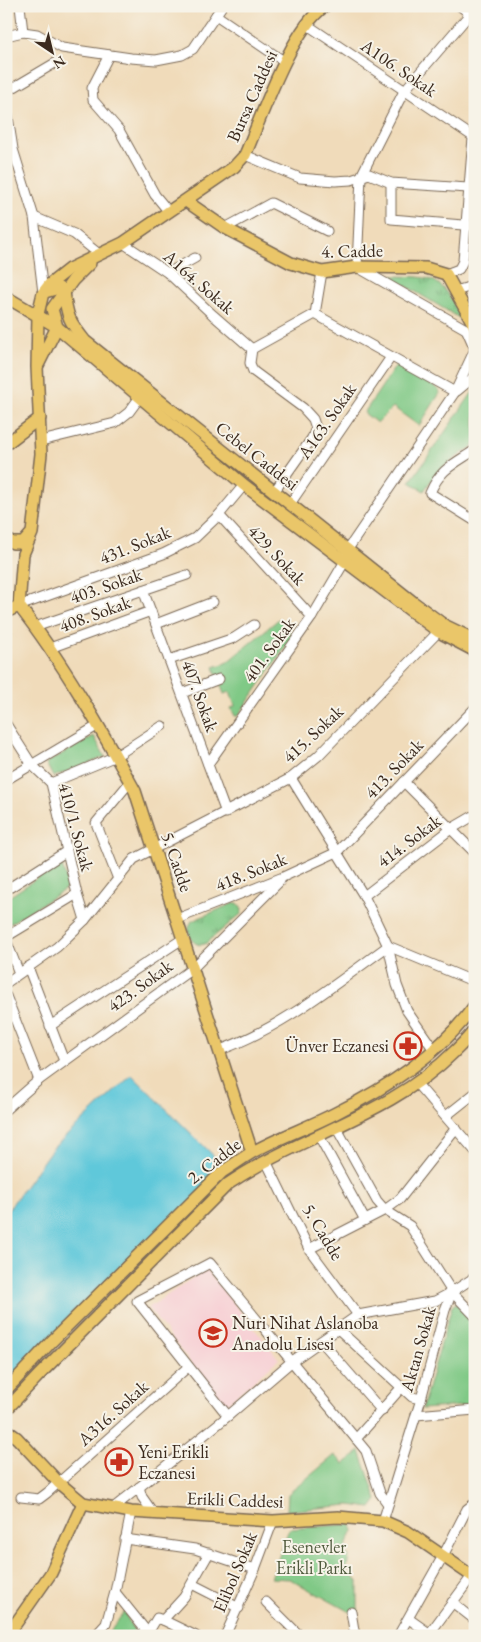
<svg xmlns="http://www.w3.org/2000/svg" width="481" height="1642" font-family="'EB Garamond',serif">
<defs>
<pattern id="grass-tufts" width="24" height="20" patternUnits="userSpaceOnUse" patternTransform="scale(1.25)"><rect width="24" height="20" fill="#80c986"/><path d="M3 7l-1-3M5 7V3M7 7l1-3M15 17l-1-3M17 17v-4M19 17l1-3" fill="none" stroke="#6aa36d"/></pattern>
</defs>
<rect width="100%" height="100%" fill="#f7f3e8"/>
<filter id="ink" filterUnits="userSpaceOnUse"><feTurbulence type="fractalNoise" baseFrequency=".02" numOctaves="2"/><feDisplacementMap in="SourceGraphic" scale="10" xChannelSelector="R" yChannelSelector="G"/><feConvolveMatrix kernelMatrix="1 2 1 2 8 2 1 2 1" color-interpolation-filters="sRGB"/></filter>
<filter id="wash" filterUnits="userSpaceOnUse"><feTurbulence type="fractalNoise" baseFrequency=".0096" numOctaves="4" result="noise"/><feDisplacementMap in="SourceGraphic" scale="20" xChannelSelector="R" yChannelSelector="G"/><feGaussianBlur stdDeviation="1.12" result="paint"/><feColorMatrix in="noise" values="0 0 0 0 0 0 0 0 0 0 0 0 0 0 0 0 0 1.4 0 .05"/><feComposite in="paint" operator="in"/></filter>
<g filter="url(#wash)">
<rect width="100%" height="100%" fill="#f0dbba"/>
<polygon fill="#f7cfd4" points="206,1269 279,1359 224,1406 148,1308"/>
<g fill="url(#grass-tufts)" stroke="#5e7a52">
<path d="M392 276C439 277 438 277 462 317L461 319 391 277Z"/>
<path d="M234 903H238L242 910 241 914 205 944 200 945C189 942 185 931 192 921Z"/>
</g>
<g fill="#80c986" stroke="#5e7a52">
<polygon points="397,364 438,389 440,393 419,426 393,407 377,423 364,413"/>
<path d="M475 389V445C454 458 436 470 424 491L410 482Z"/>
<polygon points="280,618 294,635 238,716 235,716 231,708 235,706 230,692 224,694 214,667 226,663"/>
<polygon points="94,736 105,757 53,777 46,763"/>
<polygon points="55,866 62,866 69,887 9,924 6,918 6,899"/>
<polygon points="456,1303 475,1323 475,1405 422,1409 452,1306"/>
<polygon points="360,1451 377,1500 371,1508 349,1505 287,1511 288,1494 335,1455 344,1464"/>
<polygon points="352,1524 353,1531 343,1552 349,1556 346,1572 358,1581 358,1614 348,1611 290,1579 271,1578 289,1529"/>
<polygon points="124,1612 137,1636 107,1636"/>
</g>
<polygon fill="#5ec8da" stroke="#4c797c" points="132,1075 213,1155 219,1175 6,1391 6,1213 51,1150"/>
</g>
<g filter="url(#ink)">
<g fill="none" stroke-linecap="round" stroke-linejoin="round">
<g stroke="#7a6855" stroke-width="11">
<g id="minor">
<polyline points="20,6 23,32"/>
<polyline points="460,6 470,14"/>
<polyline points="216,15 285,62"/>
<polyline points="306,24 475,138"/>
<polyline points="6,36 23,32 37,34 62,48 131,58 156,60 182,55 193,49 222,6"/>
<polyline points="109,55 92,88 93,100 119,130 155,195 169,212"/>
<polyline points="6,92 55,63"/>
<polyline points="6,104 13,149 34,217 43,293"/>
<polyline points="245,155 300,178 335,181 351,180 369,174 391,183 468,188"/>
<polyline points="391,183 391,219 475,226"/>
<polyline points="34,217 74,234 99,254"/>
<polyline points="225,228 271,203 327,231"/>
<polyline points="123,243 168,273 213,315 252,349"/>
<polyline points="168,273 195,258"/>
<polyline points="446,274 459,269 463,261 473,138"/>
<polyline points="456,291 475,285"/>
<polyline points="315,314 455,392"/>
<polyline points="471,332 357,267 361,176 404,91 475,8"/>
<polyline points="252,349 250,363 253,371 303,408 313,419 316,428 312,438 274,492"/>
<polyline points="252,349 315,314 322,272"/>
<polyline points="457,391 475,376"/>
<polyline points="41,441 115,423 129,412 140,397"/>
<path d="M475 450C454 464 440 469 430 493L475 521"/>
<polyline points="290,504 391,357"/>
<polyline points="219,515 312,617"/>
<polyline points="143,590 226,813"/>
<polyline points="19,606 163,554 195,538 219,515 244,485"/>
<polyline points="156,624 213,602"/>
<polyline points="35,627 187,575"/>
<polyline points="50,648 151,611"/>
<polyline points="169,660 234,638 254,625"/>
<polyline points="182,693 219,679"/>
<polyline points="6,724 32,765 51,783 77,894 85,920"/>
<polyline points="208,764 312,617 345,561 348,549 455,392 475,349 467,331"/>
<polyline points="291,778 364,896 388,946 397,985 407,1011 434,1050"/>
<polyline points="6,780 97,726"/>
<polyline points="404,782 475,853"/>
<polyline points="51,783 116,756 162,726"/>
<polyline points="118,879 96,823 130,782"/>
<polyline points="6,890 67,851"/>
<polyline points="364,896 451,829 475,815"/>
<polyline points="177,919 283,877 337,852 475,708"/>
<polyline points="6,937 77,894"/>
<polyline points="6,940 19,973"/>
<polyline points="28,967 64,1061"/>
<polyline points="6,983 57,947 85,920 134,859 291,778 318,756 443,627"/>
<polyline points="6,996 39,1080"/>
<polyline points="50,1026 184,938"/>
<path d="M220 1050C282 1028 335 984 388 946L475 982"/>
<polyline points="417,1084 475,1151"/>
<polyline points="6,1109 39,1080 193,968 280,881"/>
<polyline points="446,1116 475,1093"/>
<polyline points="336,1127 377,1201 385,1210 410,1226 452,1292 475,1316"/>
<polyline points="319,1136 365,1220"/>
<polyline points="266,1161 309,1249 358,1315"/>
<polyline points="309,1249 385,1210 400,1199 456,1128"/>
<polyline points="337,1328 412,1397 421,1399"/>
<polyline points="321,1341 382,1411"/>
<polyline points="416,1415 475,1410"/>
<polyline points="228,1416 137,1301 210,1263 366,1451 380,1493 388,1504"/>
<polyline points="356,1439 401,1388"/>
<polyline points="139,1487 142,1497 154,1514"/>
<polyline points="21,1497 39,1499 47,1493 188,1367"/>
<polyline points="112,1509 228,1416 291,1362 358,1315 435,1301 452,1292 475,1277"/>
<polyline points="383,1521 421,1399 445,1310 452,1292"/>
<polyline points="125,1539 195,1549 255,1569"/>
<polyline points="192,1584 239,1608"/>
<polyline points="115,1592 148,1633 146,1636"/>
<polyline points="266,1602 300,1636"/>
<polyline points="452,1602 475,1620"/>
<polyline points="351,1612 355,1636"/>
<polyline points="409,1619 433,1636"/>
<polyline points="163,1620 196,1636"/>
<polyline points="148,1633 157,1618 163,1620 184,1597 209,1553"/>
<polyline points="430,1633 472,1576"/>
<polyline points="95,1636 106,1624 115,1592 131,1512"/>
<polyline points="225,1636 255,1569 273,1521"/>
<polyline points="398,1636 443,1556 467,1509 475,1503"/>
</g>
</g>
<g stroke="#7a6855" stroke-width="14">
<g id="major">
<polyline points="186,201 225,228 291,263 322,272 357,267 426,268 446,274 475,327"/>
<path d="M45 292 59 288 64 291C67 317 69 321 85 341L413 602 444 625 475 640"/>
<polyline points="6,297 57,327 244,485 439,632 475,651"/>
<polyline points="38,365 57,327 52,309 73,280 90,263"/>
<polyline points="6,444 40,418"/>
<polyline points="6,539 13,543 23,543 30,535"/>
<path d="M19 606 23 554 32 533 41 454 37 367 38 314 43 293 50 284 69 269 123 243 234 167 245 155C262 116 291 29 325 6"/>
<path d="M19 606C62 661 101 729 135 791L252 1152"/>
<polyline points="6,612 19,606"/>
<path d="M6 1390 52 1341 222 1172C232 1166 241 1159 251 1153 277 1138 307 1128 334 1114 388 1087 439 1055 475 1005"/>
<path d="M6 1410 40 1374 228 1184C300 1135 391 1115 454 1052 461 1045 469 1038 475 1029"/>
<polyline points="6,1430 17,1438 59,1483 83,1503 131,1512 273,1521 338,1517 383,1521 408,1532 475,1578"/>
<polyline points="7,1636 51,1573 83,1503"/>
</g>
</g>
<use href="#minor" stroke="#fff" stroke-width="9"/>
<use href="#major" stroke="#eac669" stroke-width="11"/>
</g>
</g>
<defs>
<g id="pharmacy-ring" transform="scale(1.4375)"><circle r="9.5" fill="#f7f3e8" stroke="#c8321e" stroke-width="1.5"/><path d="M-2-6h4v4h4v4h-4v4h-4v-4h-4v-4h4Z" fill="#c8321e"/></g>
<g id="school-ring" transform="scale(1.4375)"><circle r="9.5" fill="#f7f3e8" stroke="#c8321e" stroke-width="1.5"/><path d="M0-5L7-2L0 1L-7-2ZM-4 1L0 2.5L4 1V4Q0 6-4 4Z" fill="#c8321e"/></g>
</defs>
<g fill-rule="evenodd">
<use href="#pharmacy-ring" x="408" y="1046"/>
<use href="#school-ring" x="213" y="1333"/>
<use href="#pharmacy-ring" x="119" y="1462"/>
</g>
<g text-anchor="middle" stroke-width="4" stroke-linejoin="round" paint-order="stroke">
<g font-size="18" fill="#3b2a1e" stroke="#f7f3e8">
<text transform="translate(399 68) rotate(34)" y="6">A106. Sokak</text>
<text transform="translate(252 96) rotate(-66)" y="6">Bursa Caddesi</text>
<text transform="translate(352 251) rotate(-1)" y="6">4. Cadde</text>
<text transform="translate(199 282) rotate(41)" y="6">A164. Sokak</text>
<text transform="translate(327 421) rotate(-55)" y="6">A163. Sokak</text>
<text transform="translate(257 456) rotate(38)" y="6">Cebel Caddesi</text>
<text transform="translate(135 545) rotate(-22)" y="6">431. Sokak</text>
<text transform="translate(277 555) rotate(47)" y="6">429. Sokak</text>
<text transform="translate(106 586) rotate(-19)" y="6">403. Sokak</text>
<text transform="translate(95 614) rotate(-20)" y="6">408. Sokak</text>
<text transform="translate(269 650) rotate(-54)" y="6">401. Sokak</text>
<text transform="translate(200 696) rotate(70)" y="6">407. Sokak</text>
<text transform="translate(313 734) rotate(-43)" y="6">415. Sokak</text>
<text transform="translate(394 769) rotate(-46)" y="6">413. Sokak</text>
<text transform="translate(76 827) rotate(75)" y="6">410/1. Sokak</text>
<text transform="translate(409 841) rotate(-37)" y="6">414. Sokak</text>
<text transform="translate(177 862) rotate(71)" y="6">5. Cadde</text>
<text transform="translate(251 872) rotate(-22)" y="6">418. Sokak</text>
<text transform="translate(140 986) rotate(-36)" y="6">423. Sokak</text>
<text transform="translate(214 1161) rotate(-38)" y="6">2. Cadde</text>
<text transform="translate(323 1232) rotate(59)" y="6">5. Cadde</text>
<text transform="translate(418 1349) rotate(-74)" y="6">Aktan Sokak</text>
<text transform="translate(113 1413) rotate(-42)" y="6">A316. Sokak</text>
<text transform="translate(235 1500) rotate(2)" y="6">Erikli Caddesi</text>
<text transform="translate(235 1572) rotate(-67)" y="6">Elibol Sokak</text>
</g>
<g font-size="18" fill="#3b2a1e" stroke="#f7f3e8" text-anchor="start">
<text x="389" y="1052" text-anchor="end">Ünver Eczanesi</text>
<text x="232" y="1329">Nuri Nihat Aslanoba<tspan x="232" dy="21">Anadolu Lisesi</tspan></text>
<text x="138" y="1458">Yeni Erikli<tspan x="138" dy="21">Eczanesi</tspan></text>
</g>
<g font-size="18" fill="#505a3d" stroke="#f7f3e8">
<text x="314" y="1553">Esenevler<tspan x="314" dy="21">Erikli Parkı</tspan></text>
</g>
</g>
<rect width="481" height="1642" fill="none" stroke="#f7f3e8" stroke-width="25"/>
<g transform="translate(52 52) rotate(145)" stroke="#f7f3e8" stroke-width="4" paint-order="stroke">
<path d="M0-4L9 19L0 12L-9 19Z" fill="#3b2a1e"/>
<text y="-8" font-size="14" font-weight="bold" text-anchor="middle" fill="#3b2a1e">N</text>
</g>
</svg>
